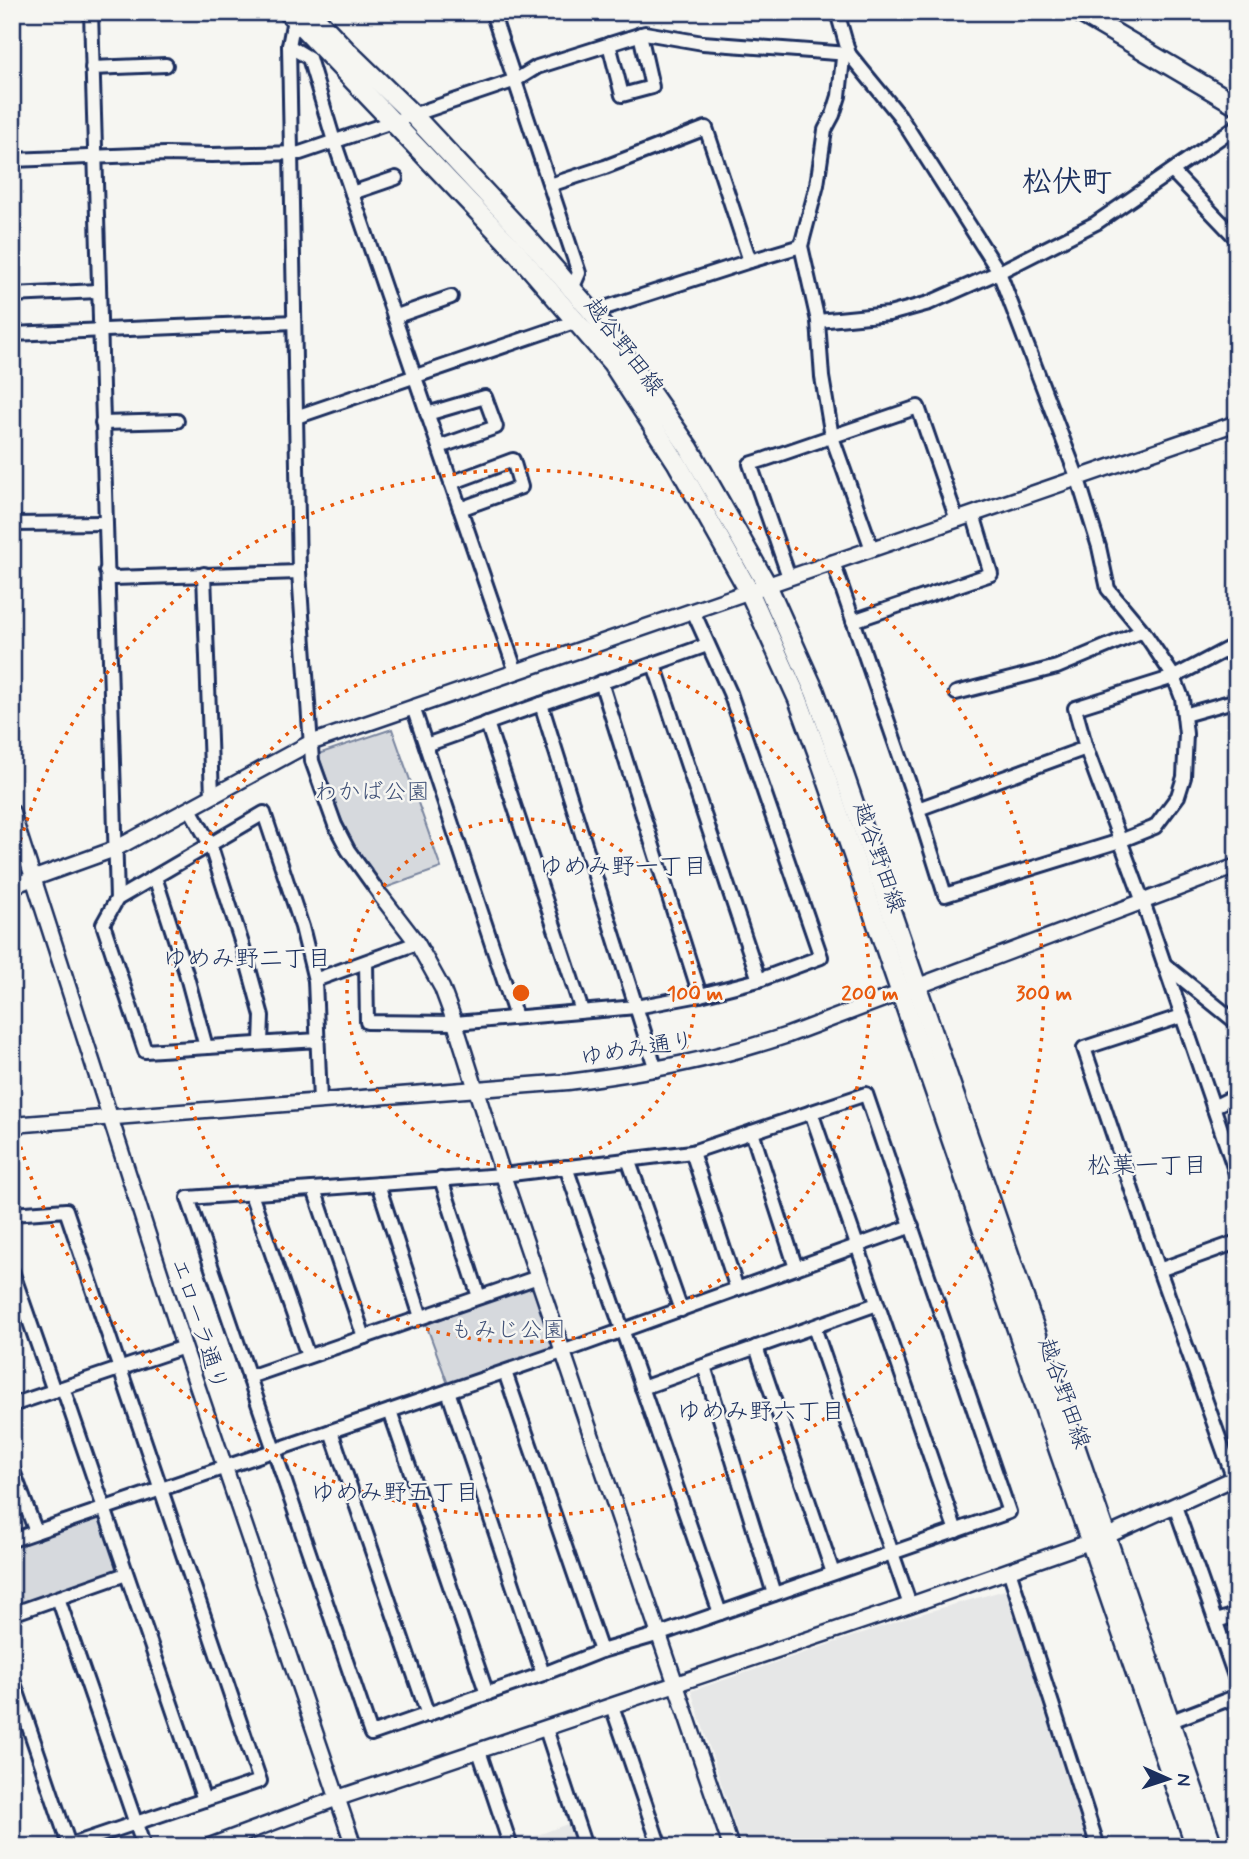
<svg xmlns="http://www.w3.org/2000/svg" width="1249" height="1859" font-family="Mynerve,'Klee One',sans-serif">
<rect width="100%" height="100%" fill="#f6f6f2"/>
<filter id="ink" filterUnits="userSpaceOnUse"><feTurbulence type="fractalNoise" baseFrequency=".0143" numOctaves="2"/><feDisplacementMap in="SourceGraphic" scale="14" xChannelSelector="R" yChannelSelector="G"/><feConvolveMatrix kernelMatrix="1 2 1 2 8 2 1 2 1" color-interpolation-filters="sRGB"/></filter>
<g filter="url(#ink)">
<g fill="#e6e7e7">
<polygon points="1009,1589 1089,1842 1075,1847 742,1847 691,1691 913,1616"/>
<polygon points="570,1823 579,1847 517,1847 516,1843"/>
</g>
<g fill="#d6d9dd" stroke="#78849e" stroke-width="2">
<polygon points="392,729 441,868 385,888 351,841 339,814 318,754"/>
<polygon points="530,1287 535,1291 554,1343 552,1349 448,1384 426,1324"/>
<polygon points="100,1514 120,1571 12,1609 12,1545"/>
</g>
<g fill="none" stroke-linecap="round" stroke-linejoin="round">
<g stroke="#1b2f5e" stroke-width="18">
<g id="minor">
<polyline points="91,12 117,899"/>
<polyline points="492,12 579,273 572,289"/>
<polyline points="294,19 289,46 299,572 312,761 335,825 348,850 381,896"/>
<polyline points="609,44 622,95 652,87 640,34"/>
<polyline points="289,46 309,58 334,141 516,672"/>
<polyline points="849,54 843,58 839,96 833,115 825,130 817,185 801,246 818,321 822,377 832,437 872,549"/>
<polyline points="92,68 166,65"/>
<polyline points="12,160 165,154 212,155 300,153 516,80 537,67 645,33 703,43 849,54"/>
<polyline points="1172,171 1237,239"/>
<polyline points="550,185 605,167 706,128 750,261"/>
<polyline points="352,193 396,178"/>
<polyline points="12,295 98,291"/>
<polyline points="592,312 750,261 801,246"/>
<polyline points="394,317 451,297"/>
<polyline points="818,321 889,314 929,303 999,272 1096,223 1237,126"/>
<polyline points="12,334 294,322"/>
<polyline points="427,414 485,397 496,427 439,447"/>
<polyline points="296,417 577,321"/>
<polyline points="102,423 177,421"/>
<polyline points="451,483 513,460 521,487 460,509"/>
<polyline points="12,524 105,523"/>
<polyline points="833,562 918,809 945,895 1120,841 1155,827 1178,796 1184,777 1186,734 1182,698 1174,677 1143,631 1108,589 1099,547 1078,479 999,272 899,115 849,54 837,12"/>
<polyline points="106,571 113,578 299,572"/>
<polyline points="204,574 212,796"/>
<polyline points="789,577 750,464 766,459 918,407 957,520"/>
<polyline points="853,621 991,574 973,514"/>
<polyline points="1237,644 1174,677 1075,708 1086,748 1143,902 1237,1176"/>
<polyline points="654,664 759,980"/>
<polyline points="601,682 700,995"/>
<polyline points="956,693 1057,667 1143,631"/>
<polyline points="541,704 656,1070"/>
<polyline points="413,707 516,1017"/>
<polyline points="1184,715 1237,700"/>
<polyline points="487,723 582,1011"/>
<polyline points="426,745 707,645"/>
<polyline points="190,809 210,844 243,947 262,1016 261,1043"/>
<polyline points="918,809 1086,748"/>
<polyline points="155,877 186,973 206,1047"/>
<polyline points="366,962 367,1022 455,1023 636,1007 700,995 759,980 821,957 730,693 693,611"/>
<polyline points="1164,964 1237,1023"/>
<polyline points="315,980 417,943"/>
<polyline points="1182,1016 1084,1048 1159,1270 1237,1488"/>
<polyline points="318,1040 145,1051 103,924 117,899 264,813 302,927 315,980 320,1101"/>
<polygon points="866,1094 1009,1512 660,1634 601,1651 543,1674 371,1734 188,1198 503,1175 692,1152"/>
<polyline points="1213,1107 1237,1095"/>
<polyline points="811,1112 956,1531"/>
<polyline points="752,1132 796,1268"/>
<polyline points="692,1152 737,1289"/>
<polyline points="628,1159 681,1310"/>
<polyline points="566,1167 720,1613"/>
<polyline points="441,1179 479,1297"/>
<polyline points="378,1184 421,1317"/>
<polyline points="314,1189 364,1337"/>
<polyline points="251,1194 308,1356"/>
<polyline points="12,1214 66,1210 260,1781 65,1847"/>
<polyline points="1159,1270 1237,1242"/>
<polyline points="12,1271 54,1391"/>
<polyline points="814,1327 910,1605"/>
<polyline points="756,1347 833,1573"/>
<polyline points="704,1366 774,1594"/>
<polyline points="505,1372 601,1651"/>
<polyline points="249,1377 538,1277"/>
<polyline points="63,1388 204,1800"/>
<polyline points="642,1388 877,1304"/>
<polyline points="448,1391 543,1674"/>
<polyline points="12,1405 184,1347"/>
<polyline points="390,1411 487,1694"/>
<polyline points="331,1431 428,1715"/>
<polyline points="12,1468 36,1532"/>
<polyline points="1175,1506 1237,1682"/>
<polyline points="12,1540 565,1351 912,1226"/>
<polyline points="1009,1570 1098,1847"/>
<polyline points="58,1598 144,1847"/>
<polyline points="12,1614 126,1574"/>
<polyline points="1216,1621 1237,1615"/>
<polyline points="12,1677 69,1845"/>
<polyline points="612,1706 660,1847"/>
<polyline points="1169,1722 1237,1696"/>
<polyline points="546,1729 585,1847"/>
<polyline points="479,1751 511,1847"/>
</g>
</g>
<g stroke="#1b2f5e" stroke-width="19">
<g id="tertiary">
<polyline points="12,812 184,1347 354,1847"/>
<polyline points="12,886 115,849 310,743 1237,423"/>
<polyline points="381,896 417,943 442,988 455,1023 503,1175 731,1847"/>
<path d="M12 1125 568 1082C647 1072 713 1060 788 1035L1237 866"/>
<polyline points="207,1847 338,1798 910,1605 1107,1536 1237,1477"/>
</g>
</g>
<g stroke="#1b2f5e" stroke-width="23">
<g id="primary">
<polyline points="288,12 512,247 612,363 677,463 749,591 798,699 822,765 1196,1847"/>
<polyline points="310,12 345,49 413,115 524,234 592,312 635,370 689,448 767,585 815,692 839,760 1213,1847"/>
<polyline points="1079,12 1237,105"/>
</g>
</g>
<use href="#minor" stroke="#f6f6f2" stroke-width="12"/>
<use href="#tertiary" stroke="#f6f6f2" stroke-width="14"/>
<use href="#primary" stroke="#f6f6f2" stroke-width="18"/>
</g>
</g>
<g fill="none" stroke="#e8590c" stroke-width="3.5" stroke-dasharray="3.5 7">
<circle cx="521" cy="993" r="174"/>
<circle cx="521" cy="993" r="349"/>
<path d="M12 871A523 523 0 1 1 12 1115"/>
</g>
<g text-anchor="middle" stroke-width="5" stroke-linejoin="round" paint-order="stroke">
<g font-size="23" fill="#1b2f5e" stroke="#f6f6f2">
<text transform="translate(625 346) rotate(53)" y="8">越谷野田線</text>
<text transform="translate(880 857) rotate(71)" y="8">越谷野田線</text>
<text transform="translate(637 1048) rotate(-9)" y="8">ゆめみ通り</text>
<text transform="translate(200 1324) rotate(72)" y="8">エローラ通り</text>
<text transform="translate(1065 1393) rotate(71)" y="8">越谷野田線</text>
</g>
<g font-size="23" fill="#405177" stroke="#f6f6f2">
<text x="372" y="799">わかば公園</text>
<text x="508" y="1337">もみじ公園</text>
</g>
<g font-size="24" fill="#1b2f5e" stroke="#f6f6f2">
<text x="623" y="874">ゆめみ野一丁目</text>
<text x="247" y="966">ゆめみ野二丁目</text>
<text x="1147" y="1173">松葉一丁目</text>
<text x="761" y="1419">ゆめみ野六丁目</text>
<text x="395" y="1500">ゆめみ野五丁目</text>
</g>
<g font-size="30" font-weight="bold" fill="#1b2f5e" stroke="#f6f6f2">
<text x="1067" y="191">松伏町</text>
</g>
</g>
<circle cx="521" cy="993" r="10" fill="#e8590c" stroke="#f6f6f2" stroke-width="3.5"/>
<g font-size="21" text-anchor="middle" font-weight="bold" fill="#e8590c" stroke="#f6f6f2" stroke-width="5" stroke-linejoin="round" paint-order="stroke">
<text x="695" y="1000">100 m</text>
<text x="870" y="1000">200 m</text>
<text x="1044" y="1000">300 m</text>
</g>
<rect width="1249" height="1859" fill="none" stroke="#f6f6f2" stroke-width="42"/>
<rect x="21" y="21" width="1207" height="1817" fill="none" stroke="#1b2f5e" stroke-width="2.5" filter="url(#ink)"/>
<g transform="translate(1168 1779) rotate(93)" stroke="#f6f6f2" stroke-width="5" paint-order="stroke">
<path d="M0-5L12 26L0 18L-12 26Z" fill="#1b2f5e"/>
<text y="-10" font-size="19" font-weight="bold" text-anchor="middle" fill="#1b2f5e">N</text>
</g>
</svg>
